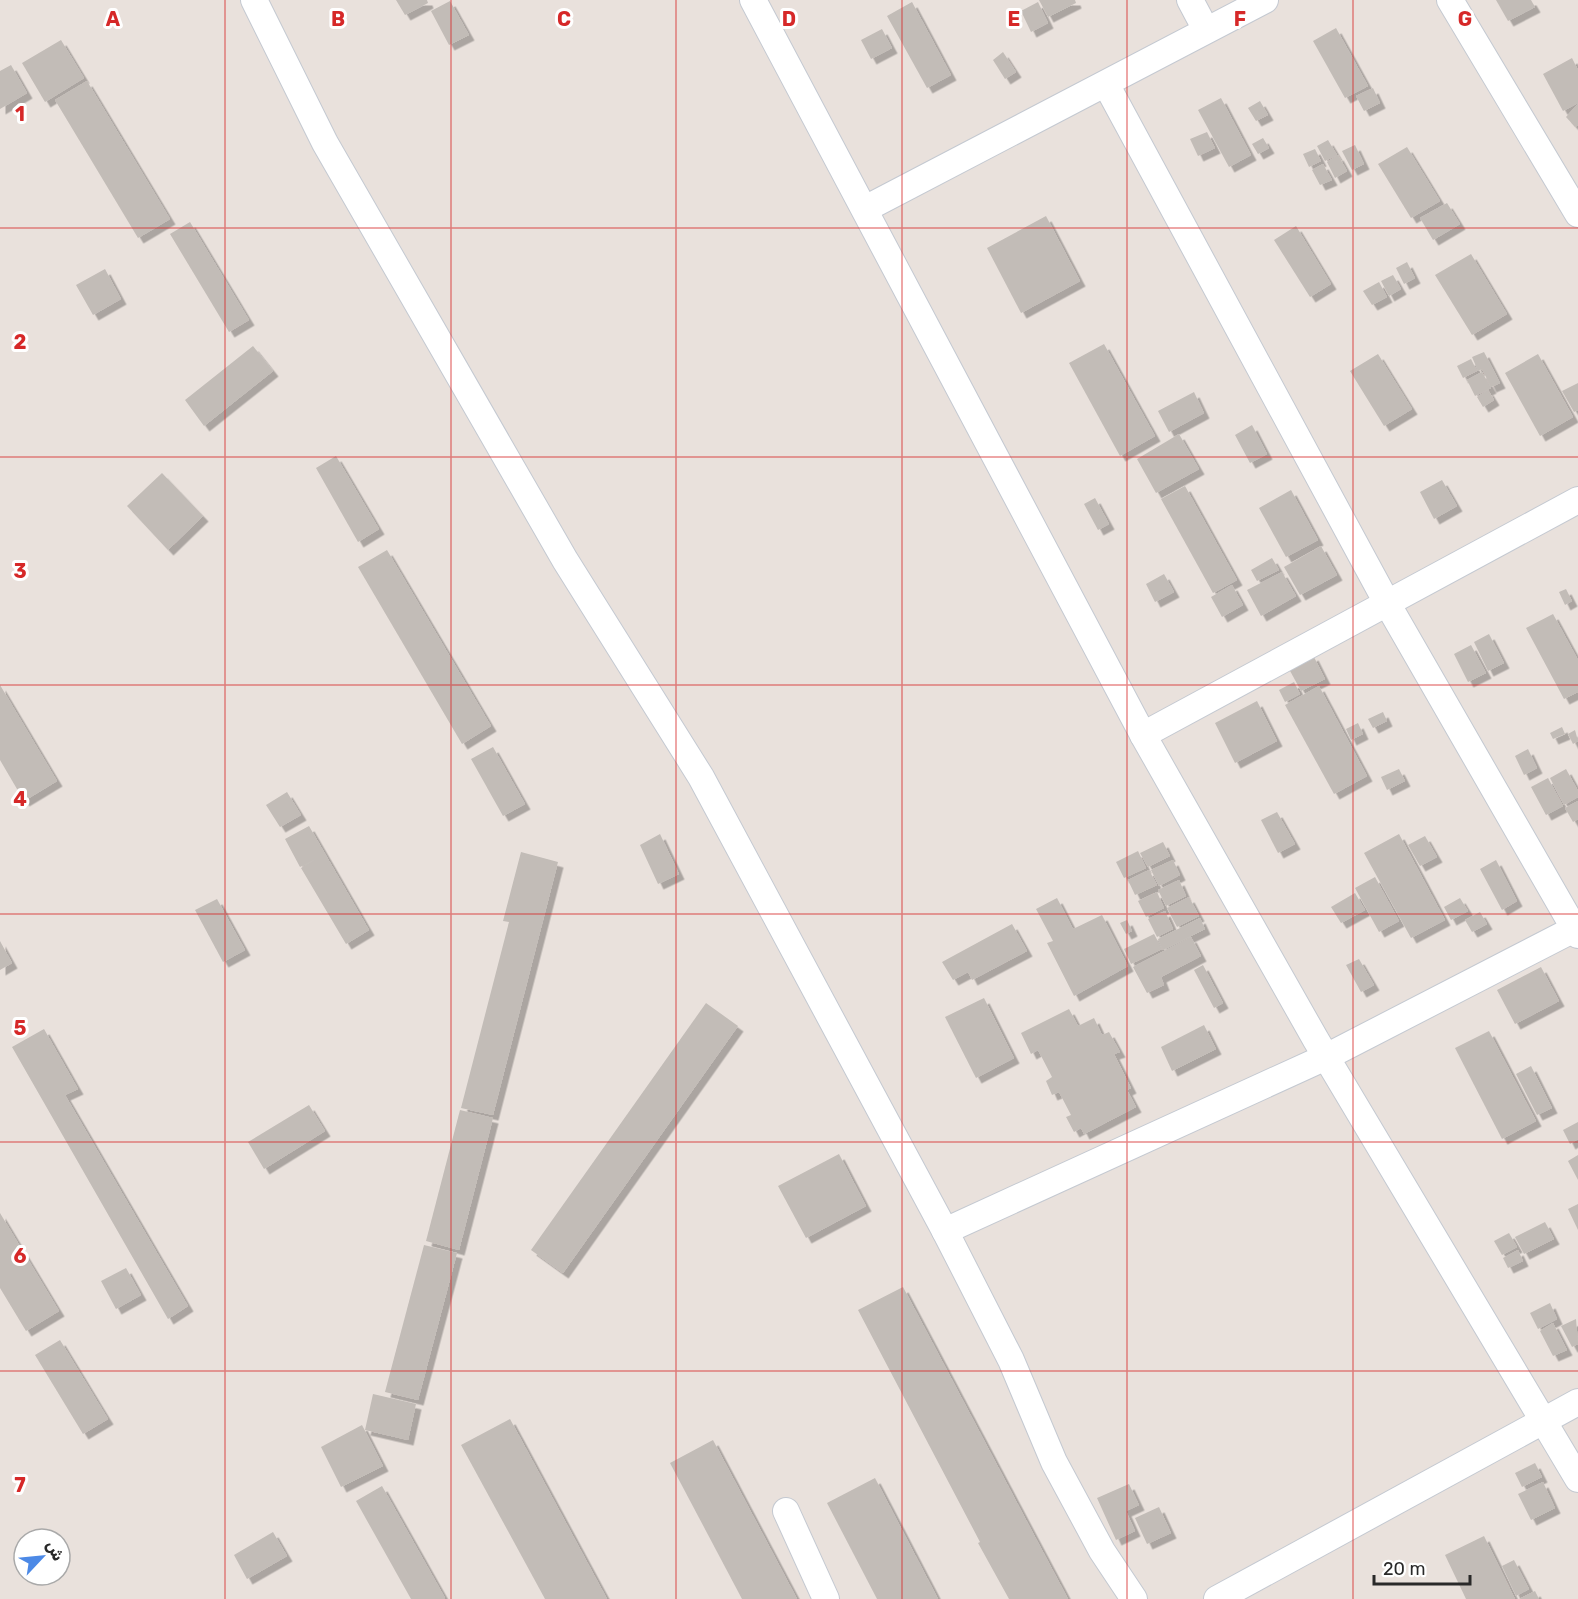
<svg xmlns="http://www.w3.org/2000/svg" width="1578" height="1599" font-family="Rubik,'Noto Sans Arabic',sans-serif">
<defs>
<filter id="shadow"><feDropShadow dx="5.5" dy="5.5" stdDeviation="0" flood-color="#0004"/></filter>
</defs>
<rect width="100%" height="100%" fill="#e9e1dc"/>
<g fill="#c2bcb7" filter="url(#shadow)">
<polygon points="396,0 427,0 428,3 405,15"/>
<polygon points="1039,0 1075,0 1076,3 1048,17"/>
<polygon points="1496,0 1531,0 1535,7 1508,21"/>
<polygon points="450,1 469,35 449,45 431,11"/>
<polygon points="912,2 951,75 927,88 887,16"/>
<polygon points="1038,2 1048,23 1031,32 1021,11"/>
<polygon points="1336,28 1368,86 1345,98 1313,41"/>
<polygon points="882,29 892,48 871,59 861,40"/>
<polygon points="61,40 84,78 45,102 22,63"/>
<polygon points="1003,52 1016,72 1005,79 993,60"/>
<polygon points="1572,58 1578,70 1578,103 1563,111 1543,74"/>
<polygon points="11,65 27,93 0,109 0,71"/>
<polygon points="87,81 170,219 138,238 55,100"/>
<polygon points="1373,88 1380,103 1364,111 1356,96"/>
<polygon points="1221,98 1251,155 1229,167 1198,110"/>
<polygon points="1260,101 1268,115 1256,121 1248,108"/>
<polygon points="1578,104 1578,125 1575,127 1566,117"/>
<polygon points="1207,132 1215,148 1198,156 1190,139"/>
<polygon points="1263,138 1269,148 1258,154 1252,144"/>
<polygon points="1328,140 1337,155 1325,161 1317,146"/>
<polygon points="1355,145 1364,164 1352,170 1342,151"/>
<polygon points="1407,147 1440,201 1411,218 1378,164"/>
<polygon points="1315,149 1321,161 1309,167 1303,154"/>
<polygon points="1338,155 1347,171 1335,178 1327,162"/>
<polygon points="1323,164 1332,180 1320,185 1312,170"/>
<polygon points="1447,203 1460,224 1433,240 1420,218"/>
<polygon points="1046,216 1080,281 1021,313 987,248"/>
<polygon points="190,222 249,320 229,332 170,234"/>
<polygon points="1296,226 1331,284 1310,297 1274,240"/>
<polygon points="1471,254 1507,314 1472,335 1435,275"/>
<polygon points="1407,262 1415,278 1404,284 1396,268"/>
<polygon points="105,269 121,299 93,315 76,285"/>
<polygon points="1393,275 1401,289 1389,296 1381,281"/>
<polygon points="1379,282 1387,297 1372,305 1363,291"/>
<polygon points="1104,344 1155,436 1120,456 1069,363"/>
<polygon points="253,346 273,371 204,426 185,400"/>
<polygon points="1484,352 1500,383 1491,387 1482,369 1478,371 1472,357"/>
<polygon points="1378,354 1412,409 1384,426 1350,371"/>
<polygon points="1538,354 1573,417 1540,436 1505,373"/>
<polygon points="1471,359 1477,371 1463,378 1457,366"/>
<polygon points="1482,372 1491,388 1475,396 1467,380"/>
<polygon points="1578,383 1578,410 1574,412 1562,391"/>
<polygon points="1488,390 1494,400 1483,407 1477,397"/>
<polygon points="1194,392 1204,413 1169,432 1158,411"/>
<polygon points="1252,425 1267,454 1250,463 1235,435"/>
<polygon points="1179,434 1199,469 1156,493 1137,459"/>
<polygon points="336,456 379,529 358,542 316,468"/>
<polygon points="162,473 203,516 168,550 127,506"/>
<polygon points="1442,480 1457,506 1434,519 1420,492"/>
<polygon points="1185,486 1237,580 1213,593 1161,499"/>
<polygon points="1291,490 1318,540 1286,557 1259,508"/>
<polygon points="1095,498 1109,524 1098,530 1084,504"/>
<polygon points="1321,546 1337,575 1300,595 1284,567"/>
<polygon points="387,550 491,726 462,744 358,567"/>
<polygon points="1272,558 1279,570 1257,581 1251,570"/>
<polygon points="1282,572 1296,596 1261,616 1247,590"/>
<polygon points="1164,574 1174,592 1155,602 1146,584"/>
<polygon points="1232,585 1243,605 1222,617 1211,597"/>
<polygon points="1566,589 1572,601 1565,605 1559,592"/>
<polygon points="1553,614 1578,660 1578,692 1564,699 1526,628"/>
<polygon points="1489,634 1504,663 1488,671 1474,642"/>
<polygon points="1471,645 1486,673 1468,682 1454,654"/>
<polygon points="1313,655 1325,679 1301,691 1289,669"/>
<polygon points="1294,682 1300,694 1285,702 1279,690"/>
<polygon points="0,685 57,781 24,801 0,760"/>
<polygon points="1319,686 1367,776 1334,794 1285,705"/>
<polygon points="1257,701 1277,741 1235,763 1215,723"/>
<polygon points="1383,712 1387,721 1373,728 1368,719"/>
<polygon points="1358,723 1363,734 1351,740 1346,729"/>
<polygon points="1562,727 1565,734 1553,739 1550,733"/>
<polygon points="1575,730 1578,741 1573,744 1568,734"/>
<polygon points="493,747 525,804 503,816 471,759"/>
<polygon points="1528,749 1537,768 1524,775 1515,756"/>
<polygon points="1399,769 1405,781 1387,790 1381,777"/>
<polygon points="1566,769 1578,791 1578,797 1564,805 1550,778"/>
<polygon points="1548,778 1563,806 1546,815 1531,787"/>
<polygon points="287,792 301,815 280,827 266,805"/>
<polygon points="1578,801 1578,819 1573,822 1565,808"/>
<polygon points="1277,812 1295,844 1278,853 1261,820"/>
<polygon points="309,826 369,930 346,944 301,868 316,859 300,867 285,839"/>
<polygon points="660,834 679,874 658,884 640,845"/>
<polygon points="1399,834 1445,920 1411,938 1364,853"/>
<polygon points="1425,836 1437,857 1420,866 1408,845"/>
<polygon points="1163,842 1170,856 1148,867 1140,853"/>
<polygon points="1138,851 1146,868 1124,878 1116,862"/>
<polygon points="521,852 558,862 493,1115 461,1108 509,922 503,921"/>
<polygon points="1173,860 1180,875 1159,886 1151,870"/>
<polygon points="1496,860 1517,901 1502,910 1480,869"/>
<polygon points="1149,870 1157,885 1135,895 1128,880"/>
<polygon points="1375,877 1399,921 1379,932 1355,888"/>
<polygon points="1179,880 1186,896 1166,906 1158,890"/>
<polygon points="1157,892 1164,908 1146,917 1138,901"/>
<polygon points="1355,893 1365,910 1341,923 1331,907"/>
<polygon points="1189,897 1199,916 1177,927 1167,908"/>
<polygon points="1057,898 1073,929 1102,915 1128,966 1074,996 1047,943 1053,941 1036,909"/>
<polygon points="1460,898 1468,911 1451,920 1444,907"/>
<polygon points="217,899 245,950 223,962 195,910"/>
<polygon points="1165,911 1173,929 1157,937 1148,919"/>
<polygon points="1480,912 1487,924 1472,932 1465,920"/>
<polygon points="1200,918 1205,929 1163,950 1158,939"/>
<polygon points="1127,920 1132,931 1126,934 1120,923"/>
<polygon points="1012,924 1027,951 972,980 968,972 953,980 942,962"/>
<polygon points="1154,934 1162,949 1131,964 1124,949"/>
<polygon points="1191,937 1201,956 1161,977 1164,985 1147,993 1133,967"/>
<polygon points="0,941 12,963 0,970"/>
<polygon points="1359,959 1374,985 1361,992 1346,965"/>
<polygon points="1203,965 1223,1003 1214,1008 1194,970"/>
<polygon points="1541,967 1559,1001 1515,1024 1497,990"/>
<polygon points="984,998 1014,1058 976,1078 945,1017"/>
<polygon points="706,1003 738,1026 563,1273 531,1250"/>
<polygon points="1069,1009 1078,1026 1094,1018 1102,1035 1109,1032 1120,1052 1114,1054 1131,1088 1127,1090 1136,1107 1084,1134 1081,1128 1074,1132 1066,1117 1071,1115 1059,1092 1052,1095 1046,1081 1052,1077 1038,1050 1031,1054 1021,1033"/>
<polygon points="1204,1025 1216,1049 1172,1071 1161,1047"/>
<polygon points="44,1029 78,1089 65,1095 188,1306 168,1319 12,1047"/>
<polygon points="1489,1031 1536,1121 1502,1139 1455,1048"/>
<polygon points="1531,1066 1552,1108 1537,1115 1516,1074"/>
<polygon points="309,1105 325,1131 264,1169 248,1142"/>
<polygon points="460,1110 493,1118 459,1250 426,1241"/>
<polygon points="1578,1122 1578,1139 1570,1144 1563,1130"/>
<polygon points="839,1154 866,1206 806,1238 778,1186"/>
<polygon points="1578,1155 1578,1180 1568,1161"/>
<polygon points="1578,1204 1578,1230 1568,1209"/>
<polygon points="0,1213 59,1311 26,1331 0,1288"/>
<polygon points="1545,1222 1554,1239 1524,1254 1515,1237"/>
<polygon points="1509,1233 1517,1247 1502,1255 1494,1241"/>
<polygon points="424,1245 457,1253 418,1400 385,1392"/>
<polygon points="1518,1250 1523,1261 1508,1268 1503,1258"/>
<polygon points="126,1268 141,1295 116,1309 101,1281"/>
<polygon points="903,1287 1025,1518 1068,1599 1009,1599 978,1543 980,1542 858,1310"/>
<polygon points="1550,1303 1557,1319 1538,1329 1530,1313"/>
<polygon points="1576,1319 1578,1344 1572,1347 1561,1326"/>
<polygon points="1553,1323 1567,1350 1553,1356 1540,1331"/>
<polygon points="60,1340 108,1419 83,1434 35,1355"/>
<polygon points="373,1394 416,1404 408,1440 365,1430"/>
<polygon points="510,1419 607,1599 545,1599 461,1445"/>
<polygon points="362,1425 383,1466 341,1487 321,1447"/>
<polygon points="713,1440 797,1599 742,1599 670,1463"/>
<polygon points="1535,1463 1542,1477 1522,1487 1515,1473"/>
<polygon points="875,1478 938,1599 877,1599 827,1503"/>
<polygon points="1543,1482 1555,1508 1531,1520 1518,1494"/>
<polygon points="1129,1484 1139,1505 1126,1511 1135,1531 1116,1540 1097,1498"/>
<polygon points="382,1486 445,1598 442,1599 411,1599 356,1501"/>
<polygon points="1159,1507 1171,1533 1147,1544 1135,1518"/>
<polygon points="273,1532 287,1556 247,1579 234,1555"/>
<polygon points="1484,1536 1515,1599 1466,1599 1445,1555"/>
<polygon points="1514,1560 1529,1589 1516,1596 1502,1566"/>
<polygon points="1535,1591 1539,1599 1519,1599"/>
</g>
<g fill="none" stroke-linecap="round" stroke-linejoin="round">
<g stroke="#c4c9d1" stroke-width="28">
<g id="street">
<polyline points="254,0 325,143 565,560 701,777 945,1231 1011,1360 1054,1462 1102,1551 1134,1599"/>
<polyline points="753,0 1143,735 1316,1040 1578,1479"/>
<polyline points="1190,0 1206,30"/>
<polyline points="1450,0 1578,214"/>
<polyline points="1106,84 1387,603 1578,935"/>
<polyline points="865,209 1265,0"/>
<polyline points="1143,735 1578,500"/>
<polyline points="945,1231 1326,1057 1578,927"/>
<polyline points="786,1511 826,1599"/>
<polyline points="1217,1599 1578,1402"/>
</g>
</g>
<use href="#street" stroke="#fff" stroke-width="26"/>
</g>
<path fill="none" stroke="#d62828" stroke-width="1.5" stroke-opacity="0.55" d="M225 0V1599M451 0V1599M676 0V1599M902 0V1599M1127 0V1599M1353 0V1599M0 228H1578M0 457H1578M0 685H1578M0 914H1578M0 1142H1578M0 1371H1578"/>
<g font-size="20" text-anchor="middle" font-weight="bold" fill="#d62828" stroke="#fff" stroke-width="6" stroke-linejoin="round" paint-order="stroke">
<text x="113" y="26">A</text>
<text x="338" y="26">B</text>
<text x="564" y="26">C</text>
<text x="789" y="26">D</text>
<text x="1014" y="26">E</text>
<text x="1240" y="26">F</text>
<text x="1465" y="26">G</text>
<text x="20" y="121">1</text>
<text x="20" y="349">2</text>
<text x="20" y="578">3</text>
<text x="20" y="806">4</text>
<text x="20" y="1035">5</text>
<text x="20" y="1263">6</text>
<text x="20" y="1492">7</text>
</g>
<g transform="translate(42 1557) rotate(64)"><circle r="28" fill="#ffffff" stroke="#a9a9a9" stroke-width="1.5"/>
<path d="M0-4.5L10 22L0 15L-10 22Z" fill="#4c89e6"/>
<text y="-9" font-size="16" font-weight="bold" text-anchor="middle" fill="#292929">ش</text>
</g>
<path d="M1374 1575v9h96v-9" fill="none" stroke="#292929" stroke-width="3"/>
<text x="1383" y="1575" font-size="18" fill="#292929" stroke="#ffffff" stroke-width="4.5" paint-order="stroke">20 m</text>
</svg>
